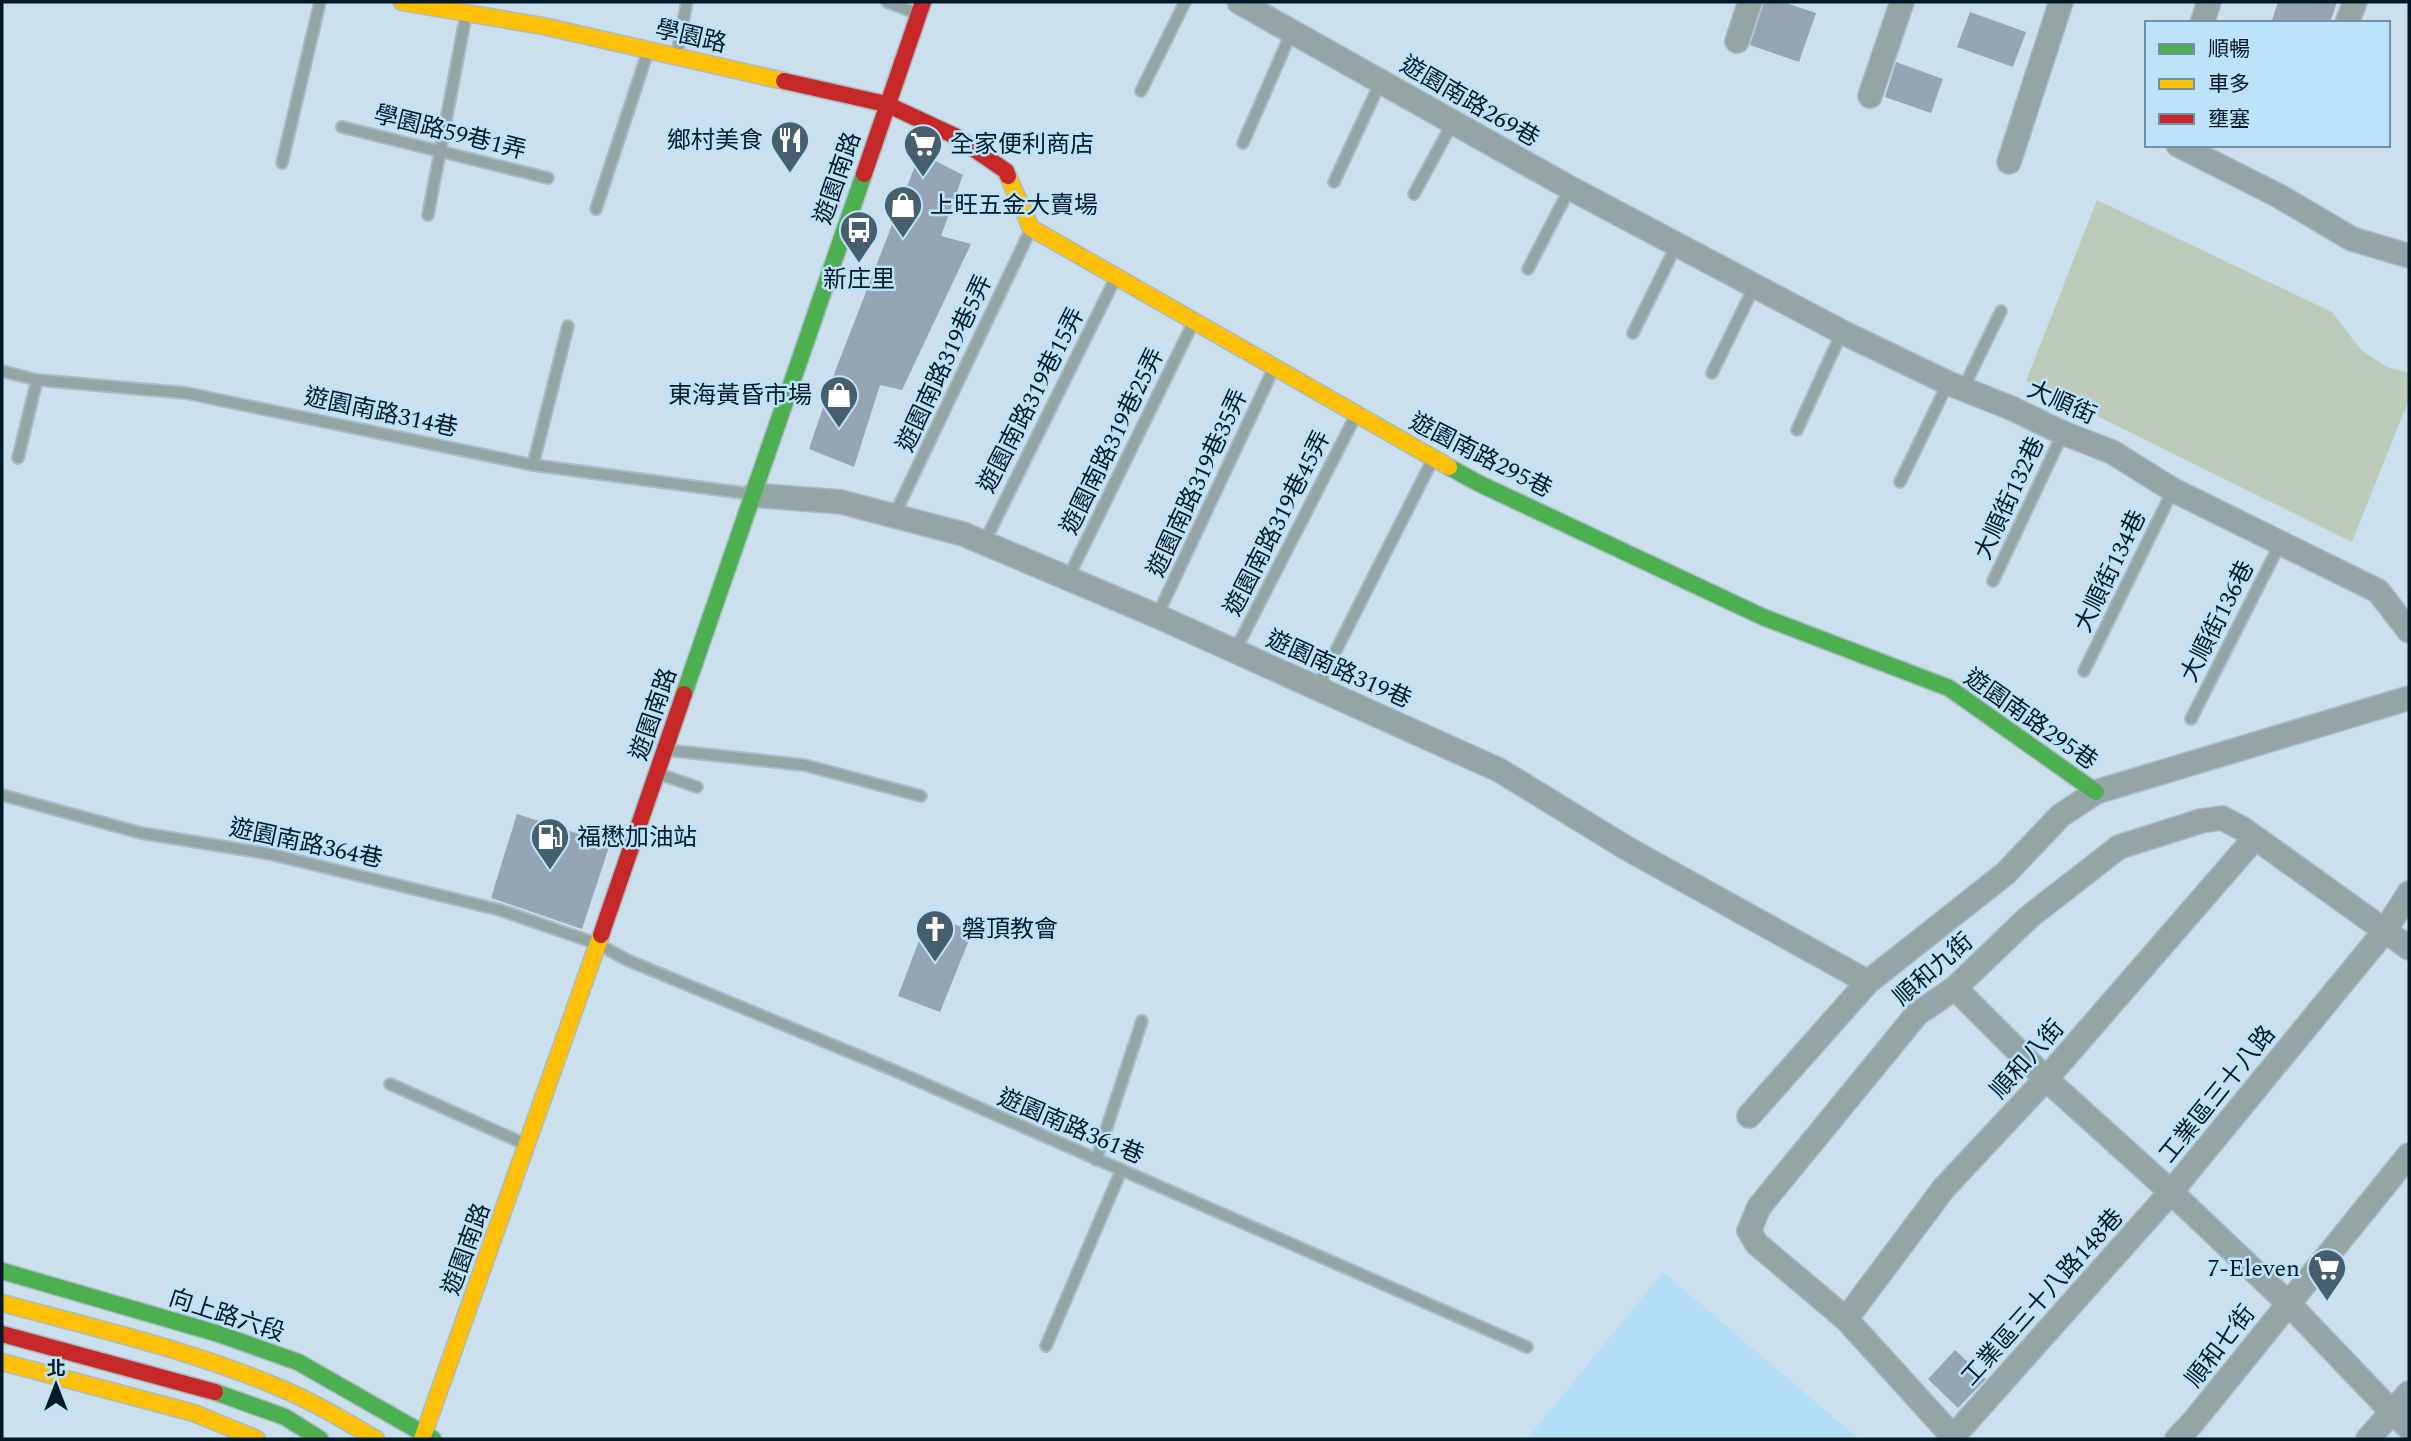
<svg xmlns="http://www.w3.org/2000/svg" width="2411" height="1441" font-family="Spectral,'Noto Sans TC',serif">
<rect width="100%" height="100%" fill="#cbe0ec"/>
<polygon fill="#b4ddf6" points="1663,1272 1859,1439 1527,1439"/>
<polygon fill="#bdcbbb" points="2097,200 2332,312 2361,350 2387,367 2409,373 2409,399 2352,542 2026,381"/>
<g fill="#95a5b3">
<polygon points="1764,2 1783,2 1816,13 1799,62 1750,45"/>
<polygon points="2278,2 2337,2 2330,23 2271,23"/>
<polygon points="1970,12 2026,32 2013,67 1957,47"/>
<polygon points="1896,62 1943,79 1931,113 1885,97"/>
<polygon points="920,153 963,175 941,236 971,244 902,390 880,385 854,467 809,449 836,369"/>
<polygon points="517,814 610,844 582,929 491,898"/>
<polygon points="928,917 973,930 940,1012 898,996"/>
<polygon points="1955,1350 1986,1379 1958,1408 1928,1379"/>
</g>
<g fill="none" stroke-linecap="round" stroke-linejoin="round">
<g stroke="#a9bbc6" stroke-width="14">
<g id="lane">
<polyline points="887,2 916,13"/>
<polyline points="677,54 687,2"/>
<polyline points="1141,91 1185,2"/>
<polyline points="342,127 548,178"/>
<polyline points="1243,143 1292,31"/>
<polyline points="282,163 320,2"/>
<polyline points="1334,182 1381,81"/>
<polyline points="1414,194 1453,122"/>
<polyline points="596,209 648,51"/>
<polyline points="428,215 466,15"/>
<polyline points="1528,269 1570,188"/>
<polyline points="1633,333 1676,246"/>
<polyline points="2,371 37,380 186,393 533,465 751,494"/>
<polyline points="1712,373 1755,285"/>
<polyline points="1963,389 2001,311"/>
<polyline points="1797,430 1842,332"/>
<polyline points="18,458 37,380"/>
<polyline points="533,465 568,326"/>
<polyline points="1900,482 1948,383"/>
<polyline points="894,516 1030,231"/>
<polyline points="984,543 1115,279"/>
<polyline points="1068,578 1193,323"/>
<polyline points="1993,581 2063,433"/>
<polyline points="1157,616 1273,370"/>
<polyline points="1235,651 1355,417"/>
<polyline points="2084,671 2173,490"/>
<polyline points="1317,688 1432,461"/>
<polyline points="2191,719 2281,542"/>
<polyline points="666,750 804,765 921,796"/>
<polyline points="659,774 697,787"/>
<polyline points="2,795 141,833 270,854 500,910 598,944 627,960 893,1070 1527,1347"/>
<polyline points="390,1084 525,1144"/>
<polyline points="1096,1160 1142,1021"/>
<polyline points="1046,1346 1121,1171"/>
</g>
</g>
<g stroke="#a9bbc6" stroke-width="26">
<g id="street">
<polyline points="1239,2 1570,188 1842,332 1948,383 2011,408 2063,433 2112,452 2173,490 2378,591 2409,631"/>
<polyline points="2202,23 2209,2"/>
<polyline points="2347,23 2355,2"/>
<polyline points="1737,41 1750,2"/>
<polyline points="1870,96 1902,2"/>
<polyline points="2178,145 2279,196 2352,239 2409,256"/>
<polyline points="2009,162 2061,2"/>
<polyline points="753,495 841,502 963,534 1157,616 1499,770 1628,849 1868,982"/>
<polyline points="1955,988 2046,1079 2171,1192 2288,1303 2392,1412 2409,1428"/>
<polyline points="1749,1116 1868,982 2006,873 2060,816 2096,792 2409,698"/>
<polyline points="1846,1319 1944,1188 2046,1079 2254,839"/>
<polyline points="1953,1437 2171,1192 2384,932 2409,893"/>
<polyline points="1955,1439 1846,1319 1757,1244 1749,1231 1759,1207 1917,1014 1955,988 2029,917 2119,847 2201,821 2222,818 2243,829 2409,948"/>
<polyline points="2177,1439 2193,1422 2409,1155"/>
<polyline points="2368,1439 2409,1393"/>
</g>
</g>
<g stroke="#a9bbc6" stroke-width="19">
<g id="fast">
<polyline points="1449,467 1478,483 1763,617 1949,688 2096,792"/>
<polyline points="684,694 864,174"/>
<polyline points="2,1271 219,1334 298,1362 433,1439"/>
<polyline points="215,1392 285,1417 320,1439"/>
</g>
</g>
<g stroke="#a9bbc6" stroke-width="19">
<g id="slow">
<polyline points="402,2 543,26 784,81"/>
<polyline points="1008,176 1031,228 1449,467"/>
<path d="M2 1303C98 1329 196 1351 287 1391 318 1404 347 1422 376 1439"/>
<polyline points="2,1362 194,1413 257,1439"/>
<polyline points="422,1439 601,935"/>
</g>
</g>
<g stroke="#a9bbc6" stroke-width="19">
<g id="jam">
<polyline points="784,81 886,104 955,136 1006,171 1008,176"/>
<polyline points="864,174 923,2"/>
<polyline points="601,935 684,694"/>
<polyline points="2,1334 215,1392"/>
</g>
</g>
<use href="#lane" stroke="#95a4a4" stroke-width="10"/>
<use href="#street" stroke="#95a4a4" stroke-width="23"/>
<use href="#fast" stroke="#4caf50" stroke-width="16"/>
<use href="#slow" stroke="#ffc107" stroke-width="16"/>
<use href="#jam" stroke="#c62828" stroke-width="16"/>
</g>
<defs>
<g id="restaurant-pin" transform="scale(2.0125)"><path d="M0 17L-7.5 6A9.5 9.5 0 1 1 7.5 6Z" fill="#475f6c" stroke="#bde3fa"/><path d="M-5-6h1v4h1v-4h1v4h1v-4h1v5L-1.5 .5V6h-2V.5L-5-1ZM5-6V6H3V1.5H1.5Q1.5-4 5-6Z" fill="#fff"/></g>
<g id="supermarket-pin" transform="scale(2.0125)"><path d="M0 17L-7.5 6A9.5 9.5 0 1 1 7.5 6Z" fill="#475f6c" stroke="#bde3fa"/><path d="M-6-5.5h2.5l.6 2H6L4.5 2H-2.5L-4.4-4H-6ZM-1.5 3.2a1.3 1.3 0 1 0 .1 0ZM3 3.2a1.3 1.3 0 1 0 .1 0Z" fill="#fff"/></g>
<g id="shop-pin" transform="scale(2.0125)"><path d="M0 17L-7.5 6A9.5 9.5 0 1 1 7.5 6Z" fill="#475f6c" stroke="#bde3fa"/><path d="M-5-2.5h2.3a2.7 3.5 0 0 1 5.4 0H5L5.5 6h-11ZM-1.5-2.5h3a1.5 2.3 0 0 0-3 0Z" fill="#fff"/></g>
<g id="bus-pin" transform="scale(2.0125)"><path d="M0 17L-7.5 6A9.5 9.5 0 1 1 7.5 6Z" fill="#475f6c" stroke="#bde3fa"/><path d="M-5-6H5V4H4V6H2V4H-2V6H-4V4H-5ZM-3.5-4V0h7V-4ZM-3.5 1.2v1.5H-2V1.2ZM2 1.2v1.5H3.5V1.2Z" fill="#fff"/></g>
<g id="fuel-pin" transform="scale(2.0125)"><path d="M0 17L-7.5 6A9.5 9.5 0 1 1 7.5 6Z" fill="#475f6c" stroke="#bde3fa"/><path d="M-5.5-6h7V0h2V4h1.3V-2.5L3-4.5l.8-.8L6-3V5H2.5V1h-1V6h-7ZM-4.2-4.7v3.2H.2V-4.7Z" fill="#fff"/></g>
<g id="church-pin" transform="scale(2.0125)"><path d="M0 17L-7.5 6A9.5 9.5 0 1 1 7.5 6Z" fill="#475f6c" stroke="#bde3fa"/><path d="M-1.2-6h2.4v3.5h3.3v2.4h-3.3V6h-2.4V-.1h-3.3v-2.4h3.3Z" fill="#fff"/></g>
</defs>
<g fill-rule="evenodd">
<use href="#restaurant-pin" x="790" y="140"/>
<use href="#supermarket-pin" x="923" y="144"/>
<use href="#shop-pin" x="903" y="205"/>
<use href="#bus-pin" x="859" y="230"/>
<use href="#shop-pin" x="839" y="395"/>
<use href="#fuel-pin" x="550" y="837"/>
<use href="#church-pin" x="935" y="929"/>
<use href="#supermarket-pin" x="2327" y="1268"/>
</g>
<g text-anchor="middle" stroke-width="5" stroke-linejoin="round" paint-order="stroke">
<g font-size="24" fill="#001927" stroke="#bde3fa">
<text transform="translate(691 36) rotate(13)" y="8">學園路</text>
<text transform="translate(1470 101) rotate(30)" y="8">遊園南路269巷</text>
<text transform="translate(450 132) rotate(14)" y="8">學園路59巷1弄</text>
<text transform="translate(837 178) rotate(-71)" y="8">遊園南路</text>
<text transform="translate(944 363) rotate(-65)" y="8">遊園南路319巷5弄</text>
<text transform="translate(1031 400) rotate(-63)" y="8">遊園南路319巷15弄</text>
<text transform="translate(2062 402) rotate(24)" y="8">大順街</text>
<text transform="translate(381 412) rotate(12)" y="8">遊園南路314巷</text>
<text transform="translate(1112 441) rotate(-64)" y="8">遊園南路319巷25弄</text>
<text transform="translate(1481 455) rotate(27)" y="8">遊園南路295巷</text>
<text transform="translate(1197 483) rotate(-65)" y="8">遊園南路319巷35弄</text>
<text transform="translate(2009 498) rotate(-65)" y="8">大順街132巷</text>
<text transform="translate(1277 523) rotate(-63)" y="8">遊園南路319巷45弄</text>
<text transform="translate(2110 571) rotate(-64)" y="8">大順街134巷</text>
<text transform="translate(2217 621) rotate(-63)" y="8">大順街136巷</text>
<text transform="translate(1339 669) rotate(24)" y="8">遊園南路319巷</text>
<text transform="translate(653 714) rotate(-71)" y="8">遊園南路</text>
<text transform="translate(2031 719) rotate(35)" y="8">遊園南路295巷</text>
<text transform="translate(306 843) rotate(12)" y="8">遊園南路364巷</text>
<text transform="translate(1933 969) rotate(-41)" y="8">順和九街</text>
<text transform="translate(2027 1059) rotate(-48)" y="8">順和八街</text>
<text transform="translate(2217 1094) rotate(-51)" y="8">工業區三十八路</text>
<text transform="translate(1071 1126) rotate(23)" y="8">遊園南路361巷</text>
<text transform="translate(466 1249) rotate(-70)" y="8">遊園南路</text>
<text transform="translate(2042 1297) rotate(-48)" y="8">工業區三十八路148巷</text>
<text transform="translate(227 1315) rotate(18)" y="8">向上路六段</text>
<text transform="translate(2220 1346) rotate(-52)" y="8">順和七街</text>
</g>
<g font-size="24" fill="#001927" stroke="#bde3fa" text-anchor="start">
<text x="763" y="148" text-anchor="end">鄉村美食</text>
<text x="950" y="152">全家便利商店</text>
<text x="930" y="213">上旺五金大賣場</text>
<text x="859" y="287" text-anchor="middle">新庄里</text>
<text x="812" y="403" text-anchor="end">東海黃昏市場</text>
<text x="577" y="845">福懋加油站</text>
<text x="962" y="937">磐頂教會</text>
<text x="2300" y="1276" text-anchor="end">7-Eleven</text>
</g>
</g>
<rect width="2411" height="1441" fill="none" stroke="#001927" stroke-width="7"/>
<rect x="2145" y="21" width="245" height="126" fill="#bde3fa" stroke="#7192a6" stroke-width="2"/>
<rect x="2159" y="44" width="35" height="10" fill="#4caf50" stroke="#7192a6" stroke-width="2"/>
<text x="2208" y="56" font-size="21" fill="#001927">順暢</text>
<rect x="2159" y="79" width="35" height="10" fill="#ffc107" stroke="#7192a6" stroke-width="2"/>
<text x="2208" y="91" font-size="21" fill="#001927">車多</text>
<rect x="2159" y="114" width="35" height="10" fill="#c62828" stroke="#7192a6" stroke-width="2"/>
<text x="2208" y="126" font-size="21" fill="#001927">壅塞</text>
<g transform="translate(56 1385)" stroke="#bde3fa" stroke-width="5" paint-order="stroke">
<path d="M0-5L12 26L0 18L-12 26Z" fill="#001927"/>
<text y="-10" font-size="19" font-weight="bold" text-anchor="middle" fill="#001927">北</text>
</g>
</svg>
